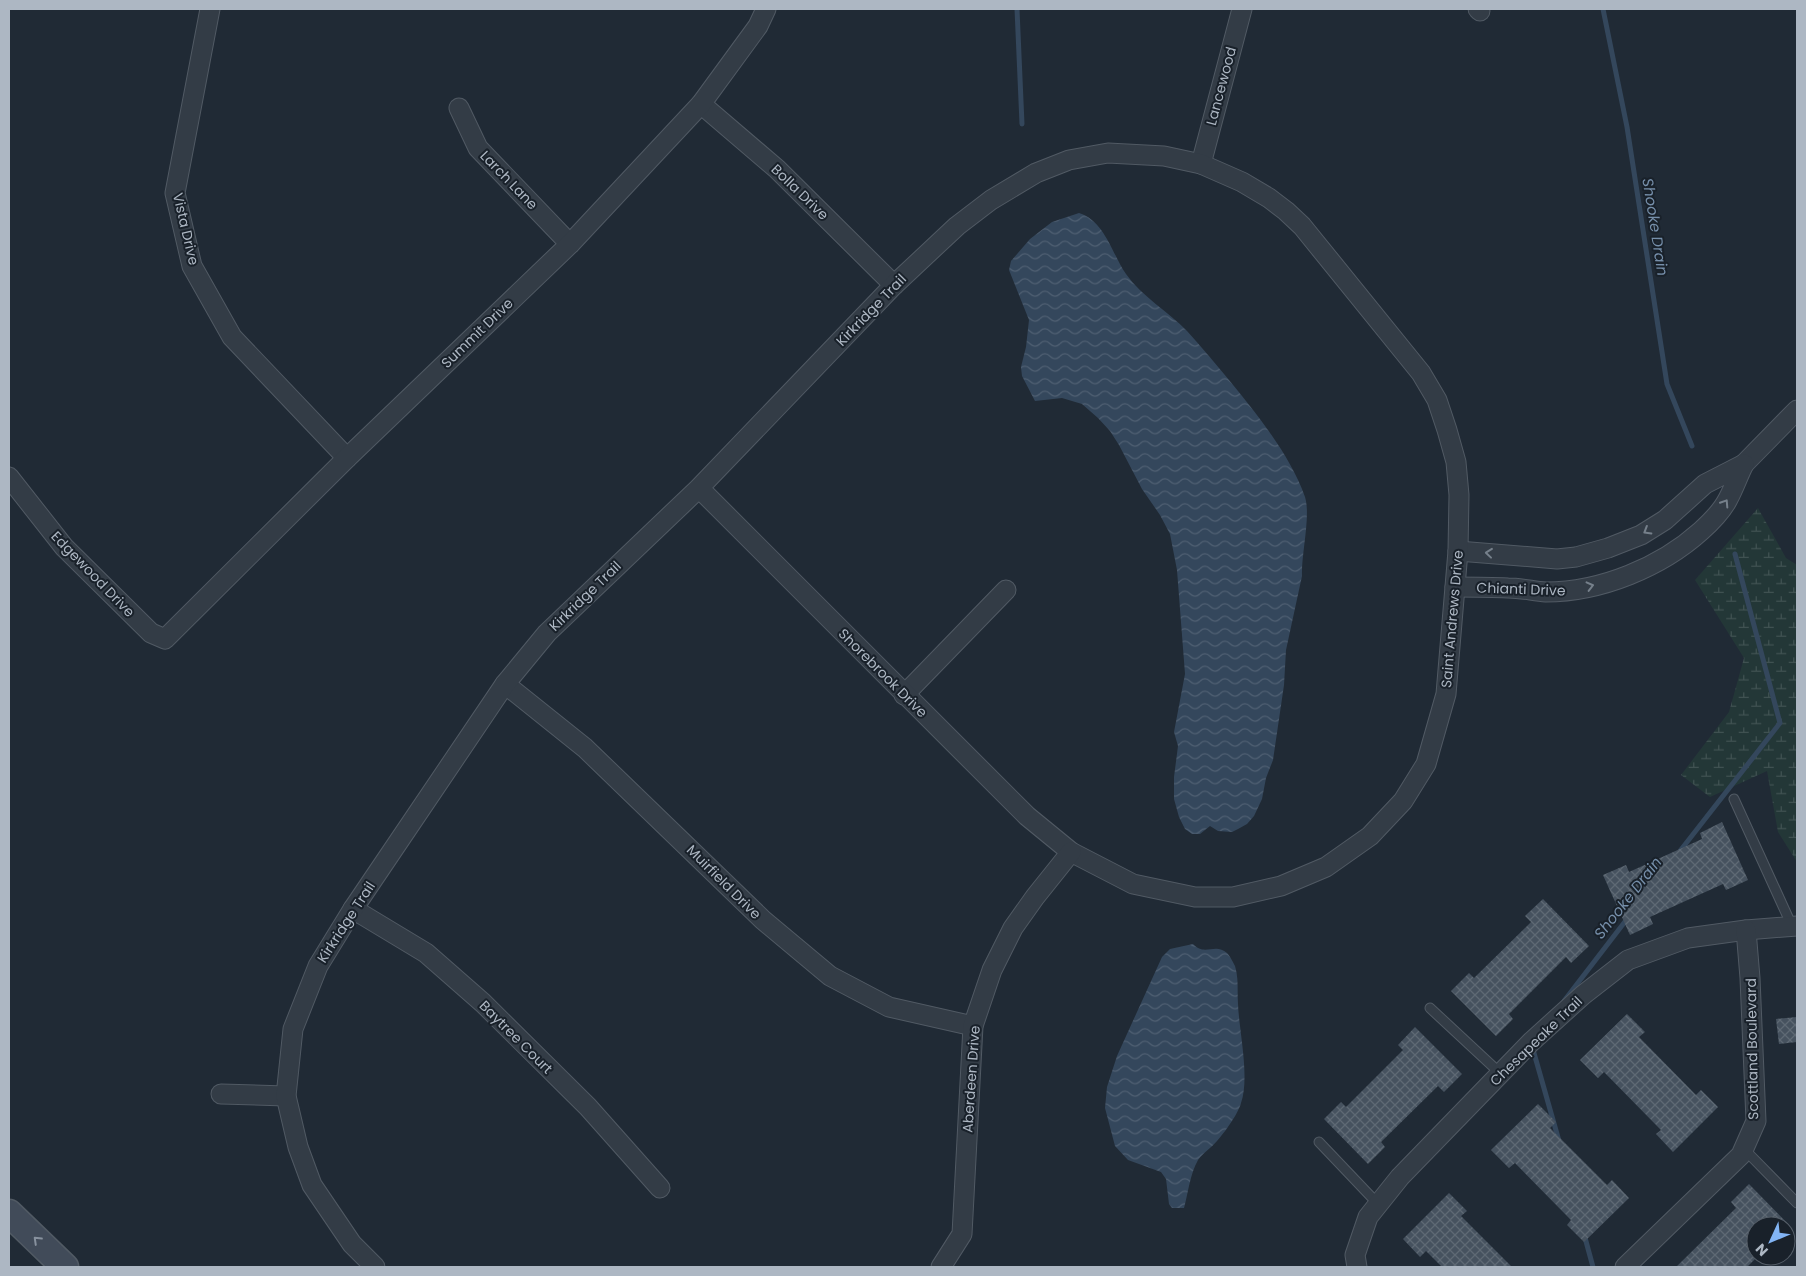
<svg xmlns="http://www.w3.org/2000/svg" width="1806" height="1276" font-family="Poppins,sans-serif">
<defs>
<pattern id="wetland-marsh" width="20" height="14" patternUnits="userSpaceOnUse" patternTransform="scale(1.25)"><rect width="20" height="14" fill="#233737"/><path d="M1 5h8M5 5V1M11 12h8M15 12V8" fill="none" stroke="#405252"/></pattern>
<pattern id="water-waves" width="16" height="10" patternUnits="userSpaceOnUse" patternTransform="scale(1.25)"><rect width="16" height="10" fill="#34475c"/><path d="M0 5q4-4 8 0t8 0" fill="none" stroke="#4f5f72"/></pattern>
<pattern id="building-cross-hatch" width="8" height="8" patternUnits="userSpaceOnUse" patternTransform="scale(1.25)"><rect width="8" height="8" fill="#46525f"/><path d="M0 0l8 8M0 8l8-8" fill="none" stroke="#5e6974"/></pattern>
</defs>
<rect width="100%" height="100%" fill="#202a35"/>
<polygon fill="url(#wetland-marsh)" points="1758,508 1786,558 1797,565 1797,862 1778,832 1767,771 1710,797 1681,775 1729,712 1744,658 1695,580"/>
<g fill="url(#water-waves)">
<path d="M1079 213C1105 221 1112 254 1126 274 1142 297 1168 311 1187 331 1200 345 1212 360 1224 374 1253 409 1290 454 1305 497 1311 516 1301 555 1302 576L1286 650 1284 685 1273 760 1266 778 1262 799 1254 816 1247 824 1238 829 1232 832 1218 831 1210 826 1200 834H1192L1185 829 1179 817 1174 799V777L1178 746 1174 732 1185 674 1177 570 1170 534 1160 515 1142 489 1119 445 1110 431 1098 418 1082 404 1062 398 1035 401 1022 376 1021 367 1026 347 1029 320 1009 270 1011 261 1030 239 1052 222Z"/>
<path d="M1193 944C1205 957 1215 942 1227 953 1230 956 1233 962 1235 966 1239 979 1237 991 1238 1004 1239 1031 1250 1077 1241 1103 1238 1114 1225 1132 1217 1141 1211 1148 1203 1153 1198 1160 1190 1174 1188 1193 1184 1208H1172L1169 1204 1166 1179 1161 1172 1128 1160 1115 1146 1105 1108 1107 1087 1117 1056 1162 957 1170 949Z"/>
</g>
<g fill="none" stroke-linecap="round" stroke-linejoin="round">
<g stroke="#34475c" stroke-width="5">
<polyline points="1017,9 1022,124"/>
<polyline points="1603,9 1627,127 1667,384 1692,446"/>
<polyline points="1680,851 1780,723 1735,554"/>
<polyline points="1564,1001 1627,919"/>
<polyline points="1532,1046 1559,1141"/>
<polyline points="1584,1234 1593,1267"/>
</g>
</g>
<g fill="url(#building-cross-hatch)">
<polygon points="1722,822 1748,880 1726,890 1723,884 1650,917 1653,924 1630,935 1603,875 1626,865 1629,872 1702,839 1700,833"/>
<polygon points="1543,899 1589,946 1571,963 1566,957 1509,1014 1513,1019 1496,1036 1451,991 1469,973 1474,978 1531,922 1525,916"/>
<polygon points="1627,1014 1645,1032 1639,1037 1696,1095 1701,1090 1718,1107 1673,1152 1656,1134 1661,1130 1604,1072 1598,1078 1580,1060"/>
<polygon points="1797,1017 1797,1042 1779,1044 1776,1019"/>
<polygon points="1415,1027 1462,1074 1444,1092 1438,1086 1381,1142 1385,1147 1368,1164 1324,1119 1341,1102 1346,1107 1403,1050 1398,1045"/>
<polygon points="1538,1104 1556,1122 1550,1128 1607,1185 1612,1180 1629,1198 1584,1242 1567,1225 1571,1220 1515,1163 1509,1168 1491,1150"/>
<polygon points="1749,1184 1790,1226 1756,1226 1756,1258 1747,1267 1676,1267 1736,1208 1731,1202"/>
<polygon points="1449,1193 1467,1211 1461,1216 1512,1267 1442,1267 1426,1251 1420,1257 1403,1239"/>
</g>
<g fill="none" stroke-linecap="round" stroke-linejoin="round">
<g stroke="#515a64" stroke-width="11">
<g id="service">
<polyline points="1734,799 1792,926"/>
<polyline points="1430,1008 1501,1074"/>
<polyline points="1319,1142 1378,1204"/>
<polyline points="1744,1149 1797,1203"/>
</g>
</g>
<g stroke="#515a64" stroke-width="21">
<g id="minor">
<polyline points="210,9 175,193 192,266 232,337 347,458"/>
<polyline points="1478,9 1480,11"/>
<polyline points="701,104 777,169 894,285"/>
<polyline points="459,108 478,148 570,244"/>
<polyline points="1201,164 1242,9"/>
<polyline points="1744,464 1797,410"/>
<polyline points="9,477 64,547 151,633 165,639 347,458 570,244 701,104 758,26 766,9"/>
<path d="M1455 587C1472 587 1490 587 1508 588 1521 588 1533 591 1546 592 1601 592 1661 567 1701 531 1711 522 1722 511 1728 499 1734 488 1738 476 1744 464L1705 484 1665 520 1641 535 1608 548 1576 557 1557 559 1458 551"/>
<polyline points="505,684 585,748 763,920 830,976 889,1007 973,1026"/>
<polyline points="904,695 1006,590"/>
<polyline points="353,909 426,953 483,1003 588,1107 660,1188"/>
<polyline points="221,1094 286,1096"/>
<polyline points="375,1267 352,1244 312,1185 298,1147 286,1096 293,1029 318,966 353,909 505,684 547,633 699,488 894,285 957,226 991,200 1036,173 1069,160 1108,153 1164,156 1201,164 1242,182 1269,198 1286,211 1302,226 1421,373 1437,400 1447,430 1456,462 1459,495 1458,551 1446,694 1426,764 1403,801 1370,836 1326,867 1281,886 1233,897 1195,897 1133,884 1071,852 1027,816 699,488"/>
<polyline points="941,1267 962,1234 973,1026 992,970 1013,928 1035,897 1071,852"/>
<polyline points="1357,1267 1355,1255 1368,1217 1400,1177 1531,1042 1583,995 1628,960 1688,938 1746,930 1797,926"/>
<polyline points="1625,1267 1741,1155 1756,1121 1750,978 1746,930"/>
</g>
</g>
<g stroke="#515a64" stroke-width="29">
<polyline id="secondary" points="9,1213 65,1267"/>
</g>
<use href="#service" stroke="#333c46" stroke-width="9"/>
<use href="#minor" stroke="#333c46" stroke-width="19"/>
<use href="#secondary" stroke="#414b59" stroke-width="26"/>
</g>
<defs><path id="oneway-chevron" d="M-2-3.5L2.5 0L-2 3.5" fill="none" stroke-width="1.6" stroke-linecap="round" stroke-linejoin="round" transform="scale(1.25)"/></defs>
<g stroke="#76808b">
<use href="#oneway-chevron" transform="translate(1725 503) rotate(-57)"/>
<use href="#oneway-chevron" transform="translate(1647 531) rotate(149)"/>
<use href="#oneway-chevron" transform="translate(1489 553) rotate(-174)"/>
<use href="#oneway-chevron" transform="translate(1590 586) rotate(-14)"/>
</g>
<use stroke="#87919e" href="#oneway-chevron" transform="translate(37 1240) rotate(-136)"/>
<g text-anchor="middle" stroke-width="4" stroke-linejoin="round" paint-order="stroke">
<g font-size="14" fill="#adb7c3" stroke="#19212a">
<text transform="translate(1221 86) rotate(-75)" y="5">Lancewood</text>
<text transform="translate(509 180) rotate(46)" y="5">Larch Lane</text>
<text transform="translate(800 192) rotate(44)" y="5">Bolla Drive</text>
<text transform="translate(186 229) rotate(77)" y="5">Vista Drive</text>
<text transform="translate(871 310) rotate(-46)" y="5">Kirkridge Trail</text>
<text transform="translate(477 333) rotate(-44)" y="5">Summit Drive</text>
<text transform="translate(93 574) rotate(46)" y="5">Edgewood Drive</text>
<text transform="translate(1521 589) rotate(2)" y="5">Chianti Drive</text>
<text transform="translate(585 596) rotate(-44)" y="5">Kirkridge Trail</text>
<text transform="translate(1452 619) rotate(-85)" y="5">Saint Andrews Drive</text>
<text transform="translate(883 673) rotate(45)" y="5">Shorebrook Drive</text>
<text transform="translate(724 882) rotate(45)" y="5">Muirfield Drive</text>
<text transform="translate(346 922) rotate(-57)" y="5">Kirkridge Trail</text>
<text transform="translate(516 1037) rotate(45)" y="5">Baytree Court</text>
<text transform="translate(1536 1041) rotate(-44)" y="5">Chesapeake Trail</text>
<text transform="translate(1752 1049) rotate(-91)" y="5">Scottland Boulevard</text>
<text transform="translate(971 1079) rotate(-86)" y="5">Aberdeen Drive</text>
</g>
<g font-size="15" font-style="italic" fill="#768faa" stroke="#19212a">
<text transform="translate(1655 227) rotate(81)" y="5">Shooke Drain</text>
<text transform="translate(1628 898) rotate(-52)" y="5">Shooke Drain</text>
</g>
</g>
<rect width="1806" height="1276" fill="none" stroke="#adb7c3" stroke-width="20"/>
<g transform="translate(1771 1241) rotate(226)"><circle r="24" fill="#19212a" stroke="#545d67"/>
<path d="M0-4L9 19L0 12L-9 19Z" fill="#82b4f4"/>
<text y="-8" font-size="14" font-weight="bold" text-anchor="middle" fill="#adb7c3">N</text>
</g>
</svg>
